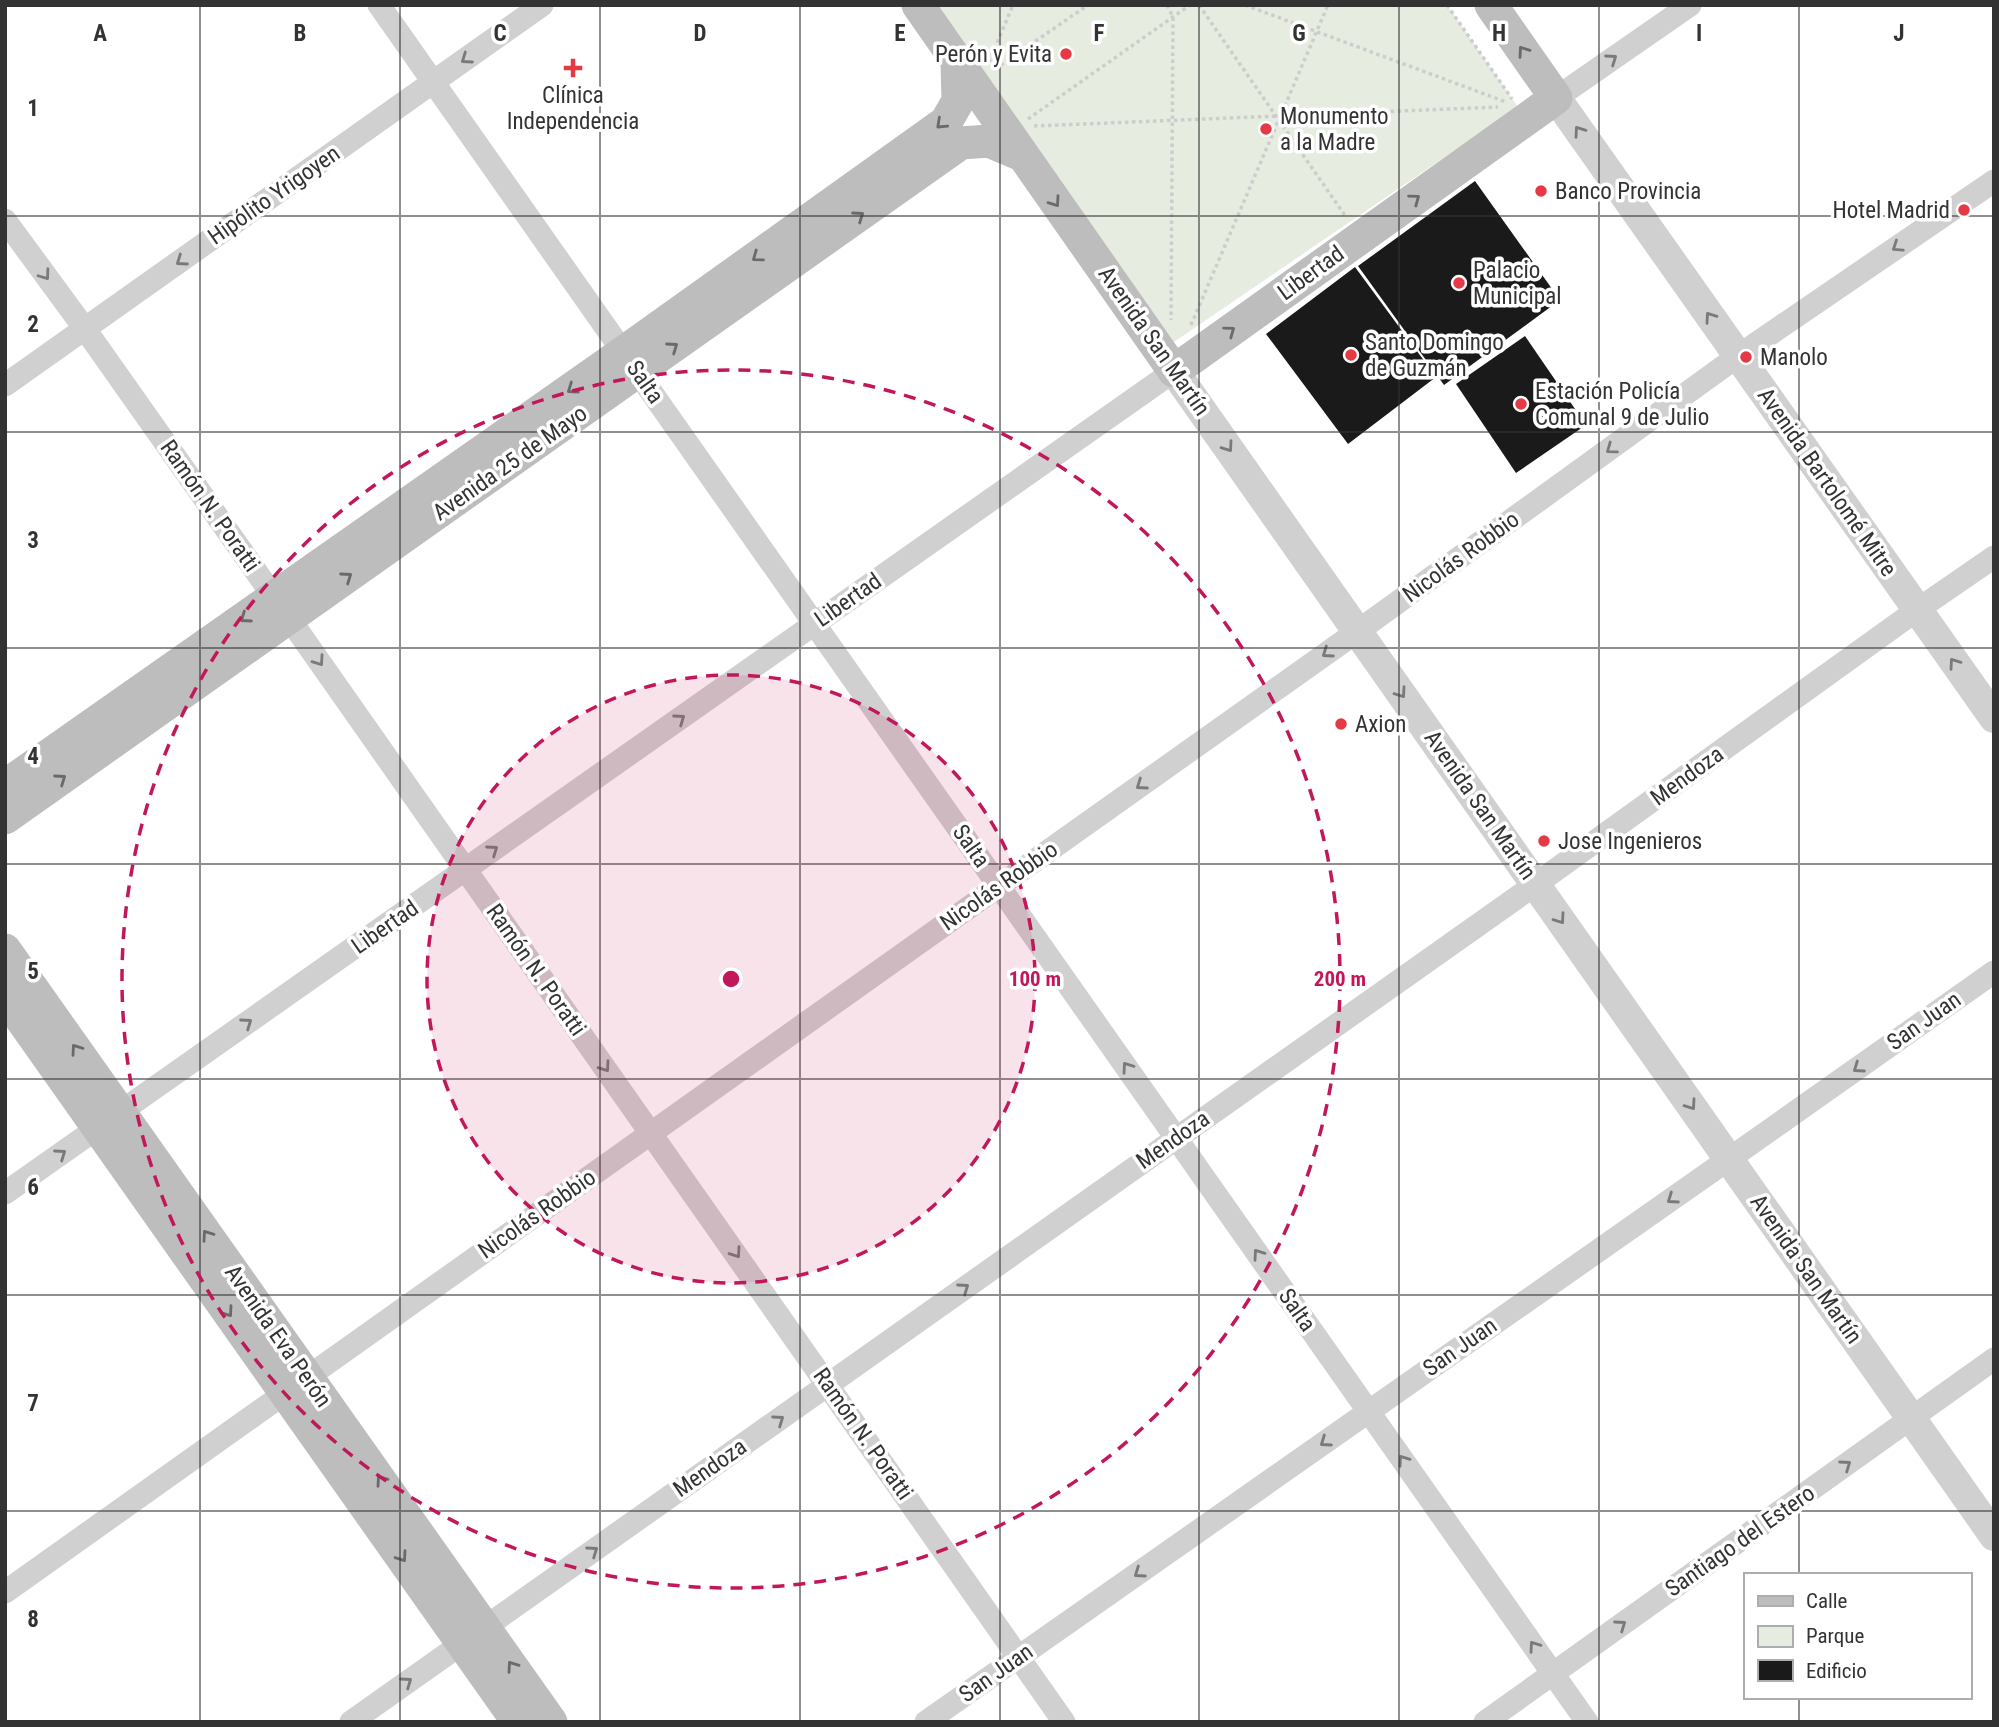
<svg xmlns="http://www.w3.org/2000/svg" width="1999" height="1727" font-family="'Roboto Condensed',sans-serif">
	<rect width="100%" height="100%" fill="#fff"/>
	<path fill="#e6ecdf" d="M932,5H1447L1518,107L1171,344Z"/>
	<path fill="#1a1a1a" d="M1475,181L1560,300L1444,385L1358,266Z
		M1355,267L1436,377L1348,444L1266,334Z
		M1525,336L1586,425L1516,473L1456,384Z"/>
	<g fill="none" stroke-linecap="round" stroke-linejoin="round">
		<path stroke="#cdcdcd" stroke-width="3.5" stroke-dasharray="3.5 3.5" stroke-linecap="butt" d="M1167,5L1173,17L1171,320
			M1199,5L1346,217
			M1245,5L1506,102
			M1447,5L1512,99
			M989,62L1013,5
			M995,69L1088,5
			M1028,119L1190,5
			M1034,126L1498,107
			M1191,325L1328,5"/>
		<path stroke="#d0d0d0" stroke-width="23" d="M379,5L1587,1722
			M1556,98L1690,5
			M5,220L85,329L274,597L1064,1722
			M5,385L542,5
			M5,1193L1174,371
			M5,1592L1358,631L1738,356L1994,181
			M351,1722L1536,884L1917,610L1994,557
			M926,1722L1729,1159L1994,972
			M1485,1722L1994,1359"/>
		<path stroke="#d0d0d0" stroke-width="30" d="M1556,98L1994,718
			M1174,371L1994,1536"/>
		<path stroke="#bdbdbd" stroke-width="33" d="M918,5L1174,371L1556,98L1491,5
			M5,786L624,352L946,122L958,101L957,61
			M5,818L961,143L989,141L1022,155
			M5,950L551,1722
			M5,996L518,1722"/>
	</g>
	<defs><path id="oneway-chevron" d="M-2-3.5L2.5 0L-2 3.5" fill="none" stroke-width="1.6" stroke-linecap="round" stroke-linejoin="round" transform="scale(1.75)"/></defs>
	<g stroke="#6a6a6a">
		<use href="#oneway-chevron" transform="translate(1523 51) rotate(-125)"/>
		<use href="#oneway-chevron" transform="translate(941 124) rotate(137)"/>
		<use href="#oneway-chevron" transform="translate(1415 199) rotate(-36)"/>
		<use href="#oneway-chevron" transform="translate(1055 202) rotate(55)"/>
		<use href="#oneway-chevron" transform="translate(859 216) rotate(-35)"/>
		<use href="#oneway-chevron" transform="translate(757 257) rotate(144)"/>
		<use href="#oneway-chevron" transform="translate(1230 331) rotate(-36)"/>
		<use href="#oneway-chevron" transform="translate(673 347) rotate(-35)"/>
		<use href="#oneway-chevron" transform="translate(572 389) rotate(145)"/>
		<use href="#oneway-chevron" transform="translate(347 577) rotate(-35)"/>
		<use href="#oneway-chevron" transform="translate(245 618) rotate(145)"/>
		<use href="#oneway-chevron" transform="translate(61 779) rotate(-35)"/>
		<use href="#oneway-chevron" transform="translate(76 1049) rotate(-125)"/>
		<use href="#oneway-chevron" transform="translate(207 1235) rotate(-125)"/>
		<use href="#oneway-chevron" transform="translate(228 1312) rotate(55)"/>
		<use href="#oneway-chevron" transform="translate(381 1480) rotate(-125)"/>
		<use href="#oneway-chevron" transform="translate(402 1557) rotate(55)"/>
		<use href="#oneway-chevron" transform="translate(512 1666) rotate(-125)"/>
	</g>
	<g stroke="#7a7a7a">
		<use href="#oneway-chevron" transform="translate(466 59) rotate(145)"/>
		<use href="#oneway-chevron" transform="translate(1612 59) rotate(-35)"/>
		<use href="#oneway-chevron" transform="translate(1579 131) rotate(-125)"/>
		<use href="#oneway-chevron" transform="translate(1897 247) rotate(146)"/>
		<use href="#oneway-chevron" transform="translate(181 261) rotate(145)"/>
		<use href="#oneway-chevron" transform="translate(45 275) rotate(54)"/>
		<use href="#oneway-chevron" transform="translate(1710 317) rotate(-125)"/>
		<use href="#oneway-chevron" transform="translate(1228 447) rotate(55)"/>
		<use href="#oneway-chevron" transform="translate(1611 449) rotate(144)"/>
		<use href="#oneway-chevron" transform="translate(1327 653) rotate(145)"/>
		<use href="#oneway-chevron" transform="translate(319 661) rotate(55)"/>
		<use href="#oneway-chevron" transform="translate(1954 663) rotate(-125)"/>
		<use href="#oneway-chevron" transform="translate(1401 693) rotate(55)"/>
		<use href="#oneway-chevron" transform="translate(680 719) rotate(-35)"/>
		<use href="#oneway-chevron" transform="translate(1141 785) rotate(145)"/>
		<use href="#oneway-chevron" transform="translate(493 850) rotate(-35)"/>
		<use href="#oneway-chevron" transform="translate(1560 919) rotate(55)"/>
		<use href="#oneway-chevron" transform="translate(247 1023) rotate(-35)"/>
		<use href="#oneway-chevron" transform="translate(605 1067) rotate(55)"/>
		<use href="#oneway-chevron" transform="translate(1127 1067) rotate(-125)"/>
		<use href="#oneway-chevron" transform="translate(1858 1068) rotate(145)"/>
		<use href="#oneway-chevron" transform="translate(1691 1105) rotate(55)"/>
		<use href="#oneway-chevron" transform="translate(61 1154) rotate(-35)"/>
		<use href="#oneway-chevron" transform="translate(1672 1199) rotate(145)"/>
		<use href="#oneway-chevron" transform="translate(736 1253) rotate(55)"/>
		<use href="#oneway-chevron" transform="translate(1258 1254) rotate(-125)"/>
		<use href="#oneway-chevron" transform="translate(964 1288) rotate(-35)"/>
		<use href="#oneway-chevron" transform="translate(779 1420) rotate(-35)"/>
		<use href="#oneway-chevron" transform="translate(1325 1442) rotate(145)"/>
		<use href="#oneway-chevron" transform="translate(1403 1460) rotate(-125)"/>
		<use href="#oneway-chevron" transform="translate(1846 1465) rotate(-35)"/>
		<use href="#oneway-chevron" transform="translate(593 1551) rotate(-35)"/>
		<use href="#oneway-chevron" transform="translate(1139 1573) rotate(145)"/>
		<use href="#oneway-chevron" transform="translate(1621 1625) rotate(-35)"/>
		<use href="#oneway-chevron" transform="translate(1534 1646) rotate(-125)"/>
		<use href="#oneway-chevron" transform="translate(407 1682) rotate(-35)"/>
	</g>
	<path fill="none" stroke="#333" stroke-width="2" stroke-opacity="0.55" d="M200,5V1722M400,5V1722M600,5V1722M800,5V1722M1000,5V1722M1199,5V1722M1399,5V1722M1599,5V1722M1799,5V1575M5,216H1994M5,432H1994M5,648H1994M5,864H1994M5,1079H1994M5,1295H1994M5,1511H1994M1799,1697V1722"/>
	<circle cx="731" cy="979" r="304" fill="#c2185b" fill-opacity=".12"/>
	<g fill="none" stroke="#c2185b" stroke-width="3.5" stroke-dasharray="12 9">
		<circle cx="731" cy="979" r="304"/>
		<circle cx="731" cy="979" r="609"/>
	</g>
	<g fill="#e63946" stroke="#fff" stroke-width="2.5">
		<circle cx="1066" cy="54" r="7"/>
		<path d="M569.5 57.5h7v7h7v7h-7v7h-7v-7h-7v-7h7z"/>
		<circle cx="1266" cy="129" r="7"/>
		<circle cx="1541" cy="191" r="7"/>
		<circle cx="1964" cy="210" r="7"/>
		<circle cx="1459" cy="283" r="7"/>
		<circle cx="1351" cy="355" r="7"/>
		<circle cx="1746" cy="357" r="7"/>
		<circle cx="1521" cy="404" r="7"/>
		<circle cx="1341" cy="724" r="7"/>
		<circle cx="1544" cy="841" r="7"/>
	</g>
	<g text-anchor="middle" dominant-baseline="central" stroke-width="7" stroke-linejoin="round" paint-order="stroke">
		<g font-size="23" fill="#333" stroke="#fff" text-anchor="start">
			<text x="1052" y="54" text-anchor="end">Perón y Evita</text>
			<text x="573" y="95" text-anchor="middle">Clínica<tspan x="573" dy="26">Independencia</tspan></text>
			<text x="1280" y="116">Monumento<tspan x="1280" dy="26">a la Madre</tspan></text>
			<text x="1555" y="191">Banco Provincia</text>
			<text x="1950" y="210" text-anchor="end">Hotel Madrid</text>
			<text x="1473" y="270">Palacio<tspan x="1473" dy="26">Municipal</tspan></text>
			<text x="1365" y="342">Santo Domingo<tspan x="1365" dy="26">de Guzmán</tspan></text>
			<text x="1760" y="357">Manolo</text>
			<text x="1535" y="391">Estación Policía<tspan x="1535" dy="26">Comunal 9 de Julio</tspan></text>
			<text x="1355" y="724">Axion</text>
			<text x="1558" y="841">Jose Ingenieros</text>
		</g>
		<g font-size="23" fill="#333" stroke="#fff">
			<text transform="translate(274 195) rotate(-35)">Hipólito Yrigoyen</text>
			<text transform="translate(1311 273) rotate(-36)">Libertad</text>
			<text transform="translate(1154 341) rotate(55)">Avenida San Martín</text>
			<text transform="translate(645 382) rotate(55)">Salta</text>
			<text transform="translate(510 463) rotate(-35)">Avenida 25 de Mayo</text>
			<text transform="translate(1827 482) rotate(55)">Avenida Bartolomé Mitre</text>
			<text transform="translate(210 506) rotate(55)">Ramón N. Poratti</text>
			<text transform="translate(1461 557) rotate(-36)">Nicolás Robbio</text>
			<text transform="translate(848 600) rotate(-35)">Libertad</text>
			<text transform="translate(1687 776) rotate(-36)">Mendoza</text>
			<text transform="translate(1480 805) rotate(55)">Avenida San Martín</text>
			<text transform="translate(971 846) rotate(55)">Salta</text>
			<text transform="translate(999 886) rotate(-35)">Nicolás Robbio</text>
			<text transform="translate(385 927) rotate(-35)">Libertad</text>
			<text transform="translate(536 970) rotate(55)">Ramón N. Poratti</text>
			<text transform="translate(1924 1021) rotate(-35)">San Juan</text>
			<text transform="translate(1173 1140) rotate(-35)">Mendoza</text>
			<text transform="translate(537 1214) rotate(-35)">Nicolás Robbio</text>
			<text transform="translate(1806 1269) rotate(55)">Avenida San Martín</text>
			<text transform="translate(1297 1310) rotate(55)">Salta</text>
			<text transform="translate(278 1336) rotate(55)">Avenida Eva Perón</text>
			<text transform="translate(1460 1347) rotate(-35)">San Juan</text>
			<text transform="translate(863 1434) rotate(55)">Ramón N. Poratti</text>
			<text transform="translate(710 1468) rotate(-35)">Mendoza</text>
			<text transform="translate(1740 1541) rotate(-35)">Santiago del Estero</text>
			<text transform="translate(996 1673) rotate(-35)">San Juan</text>
		</g>
	</g>
	<g font-size="23" text-anchor="middle" font-weight="bold" fill="#333" stroke="#fff" stroke-width="7" stroke-linejoin="round" paint-order="stroke">
		<text x="100" y="41">A</text>
		<text x="300" y="41">B</text>
		<text x="500" y="41">C</text>
		<text x="700" y="41">D</text>
		<text x="900" y="41">E</text>
		<text x="1099" y="41">F</text>
		<text x="1299" y="41">G</text>
		<text x="1499" y="41">H</text>
		<text x="1699" y="41">I</text>
		<text x="1899" y="41">J</text>
		<text x="33" y="116">1</text>
		<text x="33" y="332">2</text>
		<text x="33" y="548">3</text>
		<text x="33" y="764">4</text>
		<text x="33" y="979">5</text>
		<text x="33" y="1195">6</text>
		<text x="33" y="1411">7</text>
		<text x="33" y="1627">8</text>
	</g>
	<circle cx="731" cy="979" r="10" fill="#c2185b" stroke="#fff" stroke-width="3.5"/>
	<g font-size="21" text-anchor="middle" font-weight="bold" fill="#c2185b" stroke="#fff" stroke-width="7" stroke-linejoin="round" paint-order="stroke">
		<text x="1035" y="986">100 m</text>
		<text x="1340" y="986">200 m</text>
	</g>
	<rect width="1999" height="1727" fill="none" stroke="#333333" stroke-width="14"/>
	<rect x="1744" y="1573" width="228" height="126" fill="#ffffff" stroke="#adadad" stroke-width="2"/>
	<rect x="1758" y="1596" width="35" height="10" fill="#bdbdbd" stroke="#adadad" stroke-width="2"/>
	<text x="1806" y="1608" font-size="21" fill="#333333">Calle</text>
	<rect x="1758" y="1626" width="35" height="21" fill="#e6ecdf" stroke="#adadad" stroke-width="2"/>
	<text x="1806" y="1643" font-size="21" fill="#333333">Parque</text>
	<rect x="1758" y="1660" width="35" height="21" fill="#1a1a1a" stroke="#adadad" stroke-width="2"/>
	<text x="1806" y="1678" font-size="21" fill="#333333">Edificio</text>
</svg>
